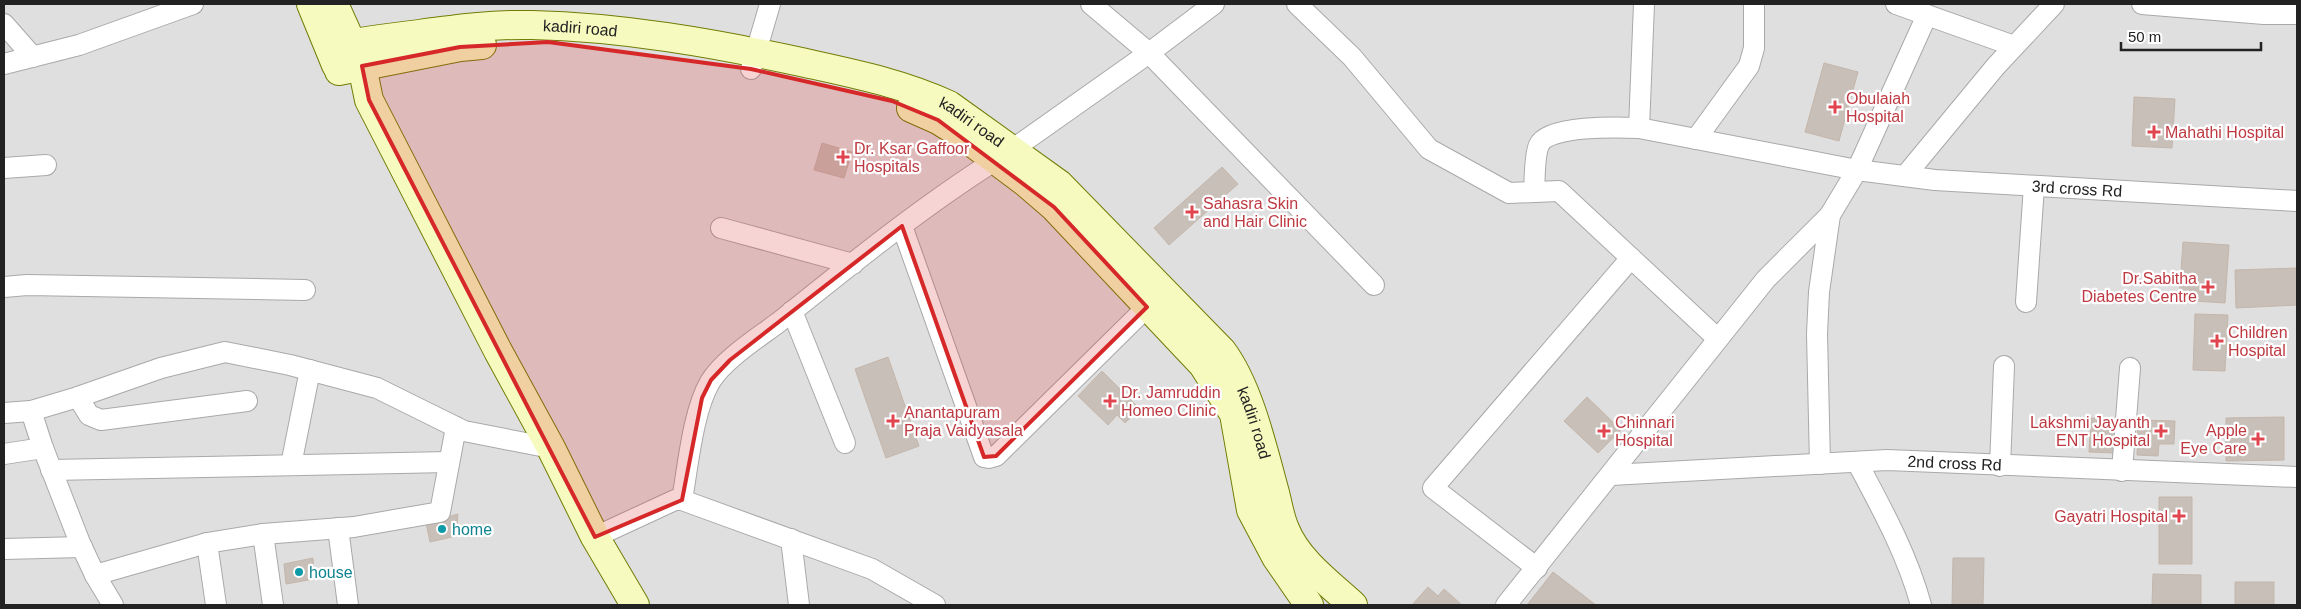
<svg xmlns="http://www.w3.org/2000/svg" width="2301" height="609" font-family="Arial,sans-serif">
	<rect width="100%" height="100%" fill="#f2efe9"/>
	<path fill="#e0dfdf" d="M4,4H2297V605H4Z"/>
	<path fill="#c7bfb8" stroke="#c4b6ab" d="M1824,63L1858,72L1839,141L1805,132Z
		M2134,97L2175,99L2172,148L2132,146Z
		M822,143L852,152L844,178L814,170Z
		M1222,167L1238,184L1169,245L1154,228Z
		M2183,242L2229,245L2225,303L2179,300Z
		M2297,268V305L2236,308L2235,270Z
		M2195,314L2228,315L2225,371L2193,370Z
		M888,357L919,446L886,458L855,369Z
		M1102,371L1140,409L1125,423L1117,415L1108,425L1078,396Z
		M1587,397L1621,430L1598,453L1564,421Z
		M2284,417V460L2226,461V418Z
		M2091,418L2117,419L2115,453L2089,452Z
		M2138,420L2175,421L2174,444H2159L2158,456L2137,455Z
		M2159,497H2192V564H2159Z
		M458,514L456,536L430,542L426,523Z
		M313,558L314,579L286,584L284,564Z
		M1953,558H1984L1983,605H1952Z
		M1553,572L1596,605H1527Z
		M2153,574L2201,575V605H2152Z
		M2235,582H2274V605H2235Z
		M1428,587L1438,596L1444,589L1462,605H1412Z"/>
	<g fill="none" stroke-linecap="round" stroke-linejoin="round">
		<defs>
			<g id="street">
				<path d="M1214,4L1149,53L1374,285"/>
				<path d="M1297,4L1352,57L1429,149L1509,193L1559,191L1718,339"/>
				<path d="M1896,4L2014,46"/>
				<path d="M2142,4L2264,14H2297"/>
				<path d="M4,24L33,57"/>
				<path d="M4,64L79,45L193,4"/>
				<path d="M751,69L770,4"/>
				<path d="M1639,128L1644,4"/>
				<path d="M1696,139L1749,66L1754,48V4"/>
				<path d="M1013,149L1149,53L1091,4"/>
				<path d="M4,168L46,165"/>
				<path d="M1905,176L1996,66L2054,4"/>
				<path id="s1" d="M1534,192C1535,180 1534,156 1539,145C1547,125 1619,127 1639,128L1857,170L1935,180L2297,201"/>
				<path d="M902,226L984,457L989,458L996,456L1147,307"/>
				<path d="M721,228L853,264"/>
				<path d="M4,287L27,285L305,290"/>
				<path d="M2026,302L2034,186"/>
				<path d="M792,311L845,443"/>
				<path d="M78,397L89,415L101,420L247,401"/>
				<path d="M4,413L31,411"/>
				<path d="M43,448L80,543L95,575L207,543L263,534L354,527L440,512L456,427"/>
				<path d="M4,454L43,448L31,411L78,397L161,368L225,352L290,365L377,388L464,431L551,448"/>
				<path d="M1857,462C1882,509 1907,554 1921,605"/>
				<path d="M1820,464L1817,334L1819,292L1830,215"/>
				<path d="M291,465L310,370"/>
				<path d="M2000,466L2004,366"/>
				<path d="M51,470L449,462"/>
				<path d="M2122,471L2130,368"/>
				<path id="s2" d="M1611,475L1887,460L2297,477"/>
				<path d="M682,500C688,466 693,411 710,382C724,359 758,338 779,322C849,266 920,208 996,160"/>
				<path d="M338,528L348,605"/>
				<path d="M263,534L273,605"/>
				<path d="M595,537L675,500H682L872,569L935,605"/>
				<path d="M791,539L799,605"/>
				<path d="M207,543L216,605"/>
				<path d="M4,549L82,547"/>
				<path d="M1537,568L1433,488L1631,258"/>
				<path d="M95,575L113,605"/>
				<path d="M1506,605L1766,279L1830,215L1857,170L1927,15"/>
			</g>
			<g id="secondary">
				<path d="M311,4L336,65"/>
				<path d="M334,4L362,66L369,100L498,351L551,448L595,537L635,605"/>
				<path id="s3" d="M330,48C359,41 389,38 419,34C456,29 494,24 532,25C622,27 713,43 801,62C851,73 902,83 949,105L1059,184L1222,351C1249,387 1263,449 1275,493C1278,504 1280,518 1285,529C1297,560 1330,584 1353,605"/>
				<path d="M339,71L460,47L482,45"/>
				<path d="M911,108L938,120L962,135L1025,182L1054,207L1203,365L1234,414L1251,510L1276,557L1309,605"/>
			</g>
		</defs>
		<use href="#street" stroke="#a9a9a9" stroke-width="22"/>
		<use href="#secondary" stroke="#707d05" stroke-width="30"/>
		<use href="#street" stroke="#fff" stroke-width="20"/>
		<use href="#secondary" stroke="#f7fabf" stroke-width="28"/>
	</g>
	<path fill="#d62828" fill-opacity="0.2" stroke="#d62828" stroke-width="4" stroke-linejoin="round" d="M548,42L751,69L892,101L938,120L1054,207L1147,307L996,456L984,457L902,226L730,360L711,380L702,398L682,500L595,537L369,100L362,66L460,47Z"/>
	<g fill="#e0444e" stroke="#fff" stroke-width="2">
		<path d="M1832.5 99.5h5v5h5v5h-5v5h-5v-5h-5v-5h5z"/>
		<path d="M2151.5 124.5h5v5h5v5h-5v5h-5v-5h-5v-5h5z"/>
		<path d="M840.5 149.5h5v5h5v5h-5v5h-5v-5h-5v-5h5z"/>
		<path d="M1189.5 204.5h5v5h5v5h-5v5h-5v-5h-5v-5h5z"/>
		<path d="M2205.5 279.5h5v5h5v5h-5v5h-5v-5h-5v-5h5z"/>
		<path d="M2214.5 333.5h5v5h5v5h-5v5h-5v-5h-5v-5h5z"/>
		<path d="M1107.5 393.5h5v5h5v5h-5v5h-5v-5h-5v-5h5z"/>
		<path d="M890.5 413.5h5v5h5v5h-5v5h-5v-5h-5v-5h5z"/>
		<path d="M1601.5 423.5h5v5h5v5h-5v5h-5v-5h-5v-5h5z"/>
		<path d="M2158.5 423.5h5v5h5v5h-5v5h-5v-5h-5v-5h5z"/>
		<path d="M2255.5 431.5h5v5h5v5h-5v5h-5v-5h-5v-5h5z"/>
		<path d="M2176.5 508.5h5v5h5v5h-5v5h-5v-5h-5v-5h5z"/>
	</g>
	<g fill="#0f9aa8" stroke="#fff" stroke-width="2">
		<circle cx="442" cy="529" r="5"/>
		<circle cx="299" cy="572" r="5"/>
	</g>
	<g text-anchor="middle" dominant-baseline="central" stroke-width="4.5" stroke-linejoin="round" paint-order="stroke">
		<g font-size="16" fill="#222" stroke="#fff">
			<text stroke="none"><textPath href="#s3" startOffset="252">kadiri road</textPath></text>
			<text stroke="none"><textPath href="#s3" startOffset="658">kadiri road</textPath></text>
			<text stroke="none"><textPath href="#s1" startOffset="595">3rd cross Rd</textPath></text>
			<text stroke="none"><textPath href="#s3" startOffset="1078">kadiri road</textPath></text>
			<text stroke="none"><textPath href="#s2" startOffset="344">2nd cross Rd</textPath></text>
		</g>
		<g font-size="16" fill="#be3a42" stroke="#fff" text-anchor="start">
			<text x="1846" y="98">Obulaiah<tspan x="1846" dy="18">Hospital</tspan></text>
			<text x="2165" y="132">Mahathi Hospital</text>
			<text x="854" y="148">Dr. Ksar Gaffoor<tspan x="854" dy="18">Hospitals</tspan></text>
			<text x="1203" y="203">Sahasra Skin<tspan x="1203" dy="18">and Hair Clinic</tspan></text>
			<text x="2197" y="278" text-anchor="end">Dr.Sabitha<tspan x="2197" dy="18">Diabetes Centre</tspan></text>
			<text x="2228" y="332">Children<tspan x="2228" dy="18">Hospital</tspan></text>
			<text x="1121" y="392">Dr. Jamruddin<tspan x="1121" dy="18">Homeo Clinic</tspan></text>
			<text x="904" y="412">Anantapuram<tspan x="904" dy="18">Praja Vaidyasala</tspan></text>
			<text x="1615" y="422">Chinnari<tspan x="1615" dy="18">Hospital</tspan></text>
			<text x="2150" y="422" text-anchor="end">Lakshmi Jayanth<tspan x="2150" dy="18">ENT Hospital</tspan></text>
			<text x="2247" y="430" text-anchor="end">Apple<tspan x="2247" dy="18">Eye Care</tspan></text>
			<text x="2168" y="516" text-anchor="end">Gayatri Hospital</text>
		</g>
		<g font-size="16" fill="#0d838f" stroke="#fff" text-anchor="start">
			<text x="452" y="529">home</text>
			<text x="309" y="572">house</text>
		</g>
	</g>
	<rect width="2301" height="609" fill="none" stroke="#222222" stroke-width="10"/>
	<path d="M2121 42v8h140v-8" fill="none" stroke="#222222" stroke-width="2.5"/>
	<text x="2128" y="42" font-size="15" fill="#222222" stroke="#ffffff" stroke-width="4" paint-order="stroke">50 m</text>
</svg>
